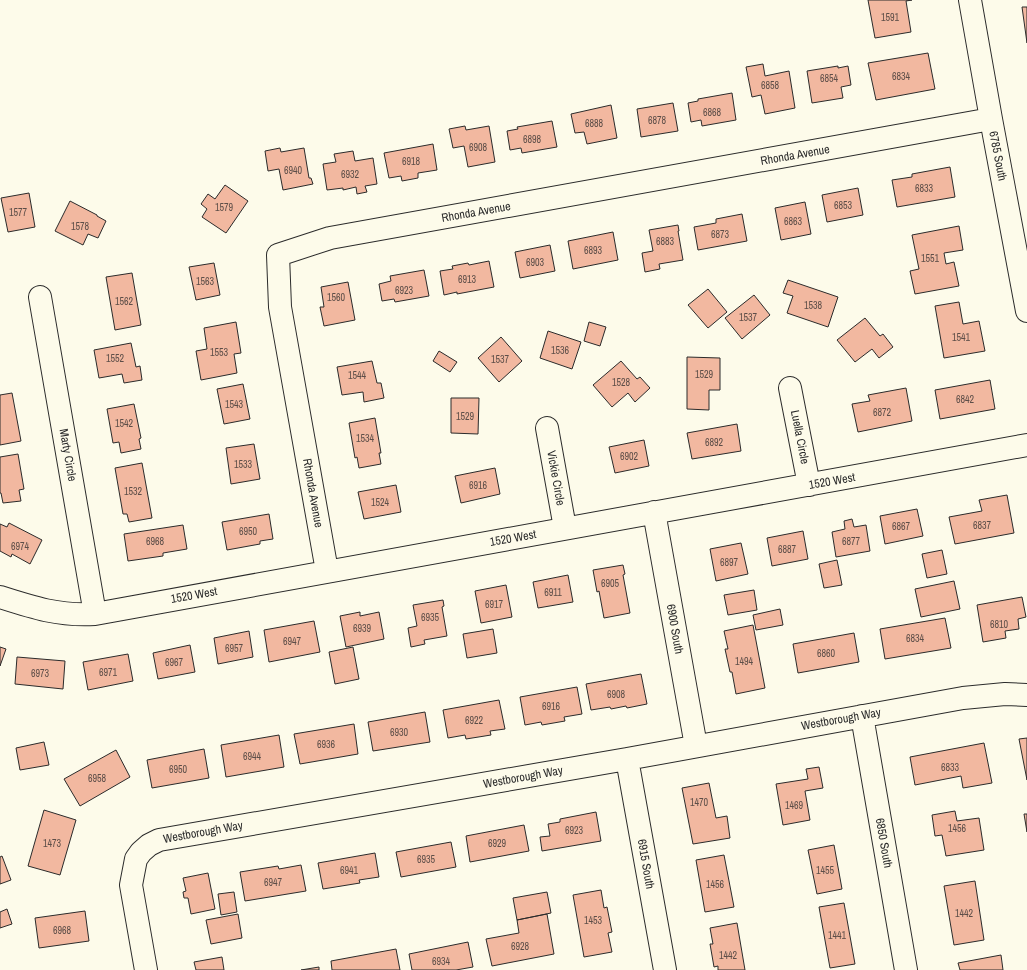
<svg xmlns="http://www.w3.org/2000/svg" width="1027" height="970" font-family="'Archivo Narrow',sans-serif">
	<rect width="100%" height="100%" fill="#fdfbea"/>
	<path fill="#f2b8a0" stroke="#2b2b2b" d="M868,0H912L906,1L911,32L875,38Z
		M1022,7H1027V43Z
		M928,53L935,89L876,100L868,63Z
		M763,64L765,76L789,71L795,108L765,114L761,95L752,97L746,67Z
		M838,66V68L848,66L851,85L841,87L843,98L812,103L807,71Z
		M732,93L736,120L702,126L701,120L691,122L688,103L698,101V99Z
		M673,103L678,131L641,137L637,109Z
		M611,105L617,138L587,144L584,132L575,133L571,114Z
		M552,121L557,147L522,153L521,148L510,150L507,131L518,129L517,127Z
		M465,126L466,130L489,126L495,162L468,167L464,146L453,148L449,129Z
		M433,144L437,170L418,173V178L402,181L401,176L389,178L384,153Z
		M280,148L281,152L304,148L309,178H311L313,184L283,190L279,169L268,171L265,151Z
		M353,151L355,161L373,158L377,184L365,186L367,192L357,194L356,187L343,190V188L327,190L323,164L336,162L334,154Z
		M950,167L955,197L897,207L892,180L912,177V174Z
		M225,185L248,201L226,233L202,217L207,209L201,204L208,194L215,199Z
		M858,188L863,215L827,222L822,195Z
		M29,193L35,227L8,232L1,198Z
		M70,201L97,215V216L106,221L98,238L88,234L83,245L55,231Z
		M805,202L811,234L781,240L775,208Z
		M742,214L747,241L698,250L694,227L716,223V219Z
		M678,225L679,231H678L683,260L659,264L660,269L645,272L642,253L653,251L649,230Z
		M959,226L963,250L944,253L946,264L954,262L959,286L915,294L910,271L919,269L912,235Z
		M613,232L618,260L573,269L568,241Z
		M550,245L555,271L520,278L515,252Z
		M489,261L494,287L457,294V292L444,295L440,271L453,269L452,266L468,263L469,265Z
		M214,263L220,295L196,300L189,267Z
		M424,270L429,296L395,302L394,299L382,301L379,284L391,281L390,276Z
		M132,273L141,325L115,330L106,277Z
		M788,280L838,297L828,327L787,313L793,296L783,293Z
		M348,282L355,320L324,326L320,307H324L321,287Z
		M708,289L727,312L708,328L688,305Z
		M754,295L770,315L742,339L725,318Z
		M959,302L963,324L979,321L985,351L944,358L935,306Z
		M865,318L880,336L883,334L893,347L879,358L872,349L855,362L837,340Z
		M236,322L241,353L234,354L237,373L201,380L196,351L207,349L204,328Z
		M589,322L606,327L600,346L584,341Z
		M548,331L581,342L572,369L540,358Z
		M501,337L522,361L499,382L478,358Z
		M131,343L136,367L140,366L142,380L124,383L122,374L99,378L94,350Z
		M439,351L457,362L450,372L433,361Z
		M687,357L720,358V390H709V410L687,409Z
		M372,361L377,383H381L384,398L364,402L363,392L342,395L337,367Z
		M621,361L637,379L640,377L650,388L635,402L628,393L612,407L593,385Z
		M990,380L995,409L940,419L935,390Z
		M243,384L250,419L224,424L217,389Z
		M906,388L912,421L858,432L852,404L870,401L868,395Z
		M12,393L21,441L0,445V395Z
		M451,398H479L478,434L451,433Z
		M134,404L141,438L139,439L141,449L121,453L119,442L113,443L107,409Z
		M375,418L381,453H379L381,464L359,468L357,457L355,458L349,423Z
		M737,424L741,451L692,459L687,433Z
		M644,440L649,466L615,473L609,447Z
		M254,444L260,479L231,484L226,448Z
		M18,454L24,489L19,490L21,501L3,503L1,493H0V457Z
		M142,463L152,518L129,522L127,514H123L115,468Z
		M495,468L500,494L461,503L455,476Z
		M396,485L401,512L364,519L358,492Z
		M1007,495L1014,533L955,544L949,517L982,511L979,500Z
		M917,509L923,536L885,544L880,516Z
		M269,514L273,539L260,541V544L227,550L222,522Z
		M852,519L854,527L866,525L870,551L836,557L832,532L845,529L844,521Z
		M9,523L42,540L30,564L12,554L11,557L0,551V524L7,527Z
		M183,525L187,549L163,553V556L128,561L124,534Z
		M803,531L808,559L772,566L767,538Z
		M741,543L748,574L716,581L710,549Z
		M942,550L947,574L927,578L922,554Z
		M837,560L842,585L824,588L819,564Z
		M623,565L625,574L623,575L630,613L604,618L599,591L597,592L593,570Z
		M568,575L573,602L538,608L533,582Z
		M954,581L960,609L921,617L915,589Z
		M506,585L512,617L481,623L475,591Z
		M754,590L757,610L728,615L724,595Z
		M1022,597L1026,617L1018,619L1019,629L1005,631L1006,638L983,642L977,605Z
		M443,600L444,606L442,607L447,636L424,640L425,644L411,647L408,628L417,626L413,605Z
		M780,609L783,625L756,630L753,615Z
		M360,612V616L379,612L384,639L346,647L340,616Z
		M945,618L951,648L885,659L880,629Z
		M314,621L320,652L269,662L264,630Z
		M753,625L765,688L736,694L732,672H730L725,649H728L724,631Z
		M493,629L497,653L467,658L463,634Z
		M249,631L253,657L218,664L214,638Z
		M854,633L859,662L798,673L793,644Z
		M190,645L195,672L158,679L153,653Z
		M0,647L6,649L0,666Z
		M353,647L359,679L335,684L329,652Z
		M128,654L133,681L88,690L83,662Z
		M17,657L65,661L63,689L15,684Z
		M641,674L647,704L627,708L626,706L611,709L610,707L591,710L586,684Z
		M577,687L582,714L564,717L565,721L542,725L541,722L525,725L520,697Z
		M499,700L505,729L490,731L491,735L466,739L465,735L448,738L443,710Z
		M425,712L430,742L373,751L368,722Z
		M354,724L358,754L300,764L294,734Z
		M279,735L284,767L226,777L221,745Z
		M1027,738V780L1019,739Z
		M44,742L49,765L20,770L16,748Z
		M984,743L992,783L963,788L961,776L915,785L910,757Z
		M204,749L209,778L152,788L147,760Z
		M116,750L130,777L80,806L64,779Z
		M819,767L823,788L805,791L810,820L783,825L776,784L808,779L806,769Z
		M709,783L716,818L727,816L730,838L693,844L682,788Z
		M44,810L76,820L60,875L28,866Z
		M955,811L957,821L979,818L984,850L946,856L942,835L935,836L932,815Z
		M596,812L601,841L542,851L540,837L550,836L548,824L560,822V819Z
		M1024,814H1027V832Z
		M524,825L529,851L470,862L466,836Z
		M451,842L456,867L401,877L396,852Z
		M834,845L842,889L817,894L808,850Z
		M375,853L379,877L359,880L360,883L323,889L318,863Z
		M724,855L734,907L705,912L696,860Z
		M2,856L11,880L0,884V857Z
		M301,865L306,891L245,901L240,872L278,866L279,869Z
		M208,873L215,909L191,914L188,898H184L183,892L186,891L183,878Z
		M975,881L984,940L954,945L944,886Z
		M601,890L604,908L607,907L612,932L608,933L612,952L584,957L573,895Z
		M234,892L237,912L221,915L218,894Z
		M547,892L551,913L517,920L513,898Z
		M844,903L855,964L830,968L819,907Z
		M7,909L12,924L0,928V912Z
		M85,911L89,941L39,948L35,918Z
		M238,914L242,938L211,944L206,920Z
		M547,914L554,954L492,966L486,939L519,933L517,920Z
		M737,923L745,970H718V966L714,967L710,944H713L710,928Z
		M468,942L473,967L456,970H412L409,954Z
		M396,949L400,970H332L331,961Z
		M1001,955L1003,970H960L958,963Z
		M222,957L224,970H196L194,962Z
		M319,967V970H301Z"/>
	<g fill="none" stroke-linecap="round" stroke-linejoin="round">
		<defs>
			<path id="minor" d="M970,0L991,119L1027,311
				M40,297L95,614
				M790,388L809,485
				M547,428L565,528
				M654,512L696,746
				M327,571L280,307L278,255L330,238L991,119
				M0,597C34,608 59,616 95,614L1027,445
				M862,716L906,970
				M627,759L665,970
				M146,970L131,885L136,859L141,852L149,845L159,840L627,759L963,698L1005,694L1027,695"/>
		</defs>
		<use href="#minor" stroke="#2b2b2b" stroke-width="24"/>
		<use href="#minor" stroke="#fdfbea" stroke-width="22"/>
	</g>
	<g text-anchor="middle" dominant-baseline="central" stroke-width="3" stroke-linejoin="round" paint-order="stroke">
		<g font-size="10" fill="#5d4e48">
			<text x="890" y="17">1591</text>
			<text x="901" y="76">6834</text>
			<text x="829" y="78">6854</text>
			<text x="770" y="85">6858</text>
			<text x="712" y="112">6868</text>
			<text x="657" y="120">6878</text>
			<text x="594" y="123">6888</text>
			<text x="532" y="139">6898</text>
			<text x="478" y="147">6908</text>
			<text x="411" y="161">6918</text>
			<text x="293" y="170">6940</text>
			<text x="350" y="174">6932</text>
			<text x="924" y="188">6833</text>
			<text x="843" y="205">6853</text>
			<text x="224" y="207">1579</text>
			<text x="18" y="212">1577</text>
			<text x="793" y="221">6863</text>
			<text x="80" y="226">1578</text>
			<text x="720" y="234">6873</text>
			<text x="665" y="241">6883</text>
			<text x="593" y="250">6893</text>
			<text x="930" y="258">1551</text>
			<text x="535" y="262">6903</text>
			<text x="467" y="279">6913</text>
			<text x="205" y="281">1563</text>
			<text x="404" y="290">6923</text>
			<text x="336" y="297">1560</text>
			<text x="124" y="301">1562</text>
			<text x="813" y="305">1538</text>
			<text x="748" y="317">1537</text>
			<text x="961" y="337">1541</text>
			<text x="560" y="350">1536</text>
			<text x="219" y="352">1553</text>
			<text x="115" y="358">1552</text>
			<text x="500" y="359">1537</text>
			<text x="704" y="374">1529</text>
			<text x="357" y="375">1544</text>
			<text x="621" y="382">1528</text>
			<text x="965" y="399">6842</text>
			<text x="234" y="404">1543</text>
			<text x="882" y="412">6872</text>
			<text x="465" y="416">1529</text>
			<text x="124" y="423">1542</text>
			<text x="365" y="438">1534</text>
			<text x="714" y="442">6892</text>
			<text x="629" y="456">6902</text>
			<text x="243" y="464">1533</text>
			<text x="478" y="485">6916</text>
			<text x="133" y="491">1532</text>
			<text x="380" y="502">1524</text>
			<text x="982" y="525">6837</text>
			<text x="901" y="526">6867</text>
			<text x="248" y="531">6950</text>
			<text x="155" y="541">6968</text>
			<text x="851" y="541">6877</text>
			<text x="20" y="546">6974</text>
			<text x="787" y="549">6887</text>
			<text x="729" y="562">6897</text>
			<text x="610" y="583">6905</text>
			<text x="553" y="592">6911</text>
			<text x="494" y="604">6917</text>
			<text x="430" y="617">6935</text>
			<text x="999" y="624">6810</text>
			<text x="362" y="628">6939</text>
			<text x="915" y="638">6834</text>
			<text x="292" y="641">6947</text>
			<text x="234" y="648">6957</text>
			<text x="826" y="653">6860</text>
			<text x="744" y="661">1494</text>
			<text x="174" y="662">6967</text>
			<text x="108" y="672">6971</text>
			<text x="40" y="673">6973</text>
			<text x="616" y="694">6908</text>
			<text x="551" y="706">6916</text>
			<text x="474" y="720">6922</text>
			<text x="399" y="732">6930</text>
			<text x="326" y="744">6936</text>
			<text x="252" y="756">6944</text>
			<text x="950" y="767">6833</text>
			<text x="178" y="769">6950</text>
			<text x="97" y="778">6958</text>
			<text x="699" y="802">1470</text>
			<text x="794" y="805">1469</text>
			<text x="957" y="828">1456</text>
			<text x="574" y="830">6923</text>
			<text x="52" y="843">1473</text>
			<text x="497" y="843">6929</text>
			<text x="426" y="859">6935</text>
			<text x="349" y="870">6941</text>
			<text x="825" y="870">1455</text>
			<text x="273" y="882">6947</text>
			<text x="715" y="884">1456</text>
			<text x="964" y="913">1442</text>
			<text x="593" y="920">1453</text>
			<text x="62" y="930">6968</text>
			<text x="837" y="935">1441</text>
			<text x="520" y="946">6928</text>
			<text x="728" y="955">1442</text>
			<text x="441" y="961">6934</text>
		</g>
		<g font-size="12" fill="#2b2b2b" stroke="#fdfbea">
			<text transform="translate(795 155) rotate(-10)">Rhonda Avenue</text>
			<text transform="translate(998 156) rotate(79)">6785 South</text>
			<text transform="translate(476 212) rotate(-10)">Rhonda Avenue</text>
			<text transform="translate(800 437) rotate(79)">Luella Circle</text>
			<text transform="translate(68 455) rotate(80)">Marty Circle</text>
			<text transform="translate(556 478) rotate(80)">Vickie Circle</text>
			<text transform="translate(832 481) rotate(-10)">1520 West</text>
			<text transform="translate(313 493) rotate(80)">Rhonda Avenue</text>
			<text transform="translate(513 538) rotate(-10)">1520 West</text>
			<text transform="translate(194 595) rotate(-10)">1520 West</text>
			<text transform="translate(675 629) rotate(80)">6900 South</text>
			<text transform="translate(841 719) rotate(-10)">Westborough Way</text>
			<text transform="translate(523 777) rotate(-10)">Westborough Way</text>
			<text transform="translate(203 832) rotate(-10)">Westborough Way</text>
			<text transform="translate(884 843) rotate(80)">6850 South</text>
			<text transform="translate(646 864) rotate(80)">6915 South</text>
		</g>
	</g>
</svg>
